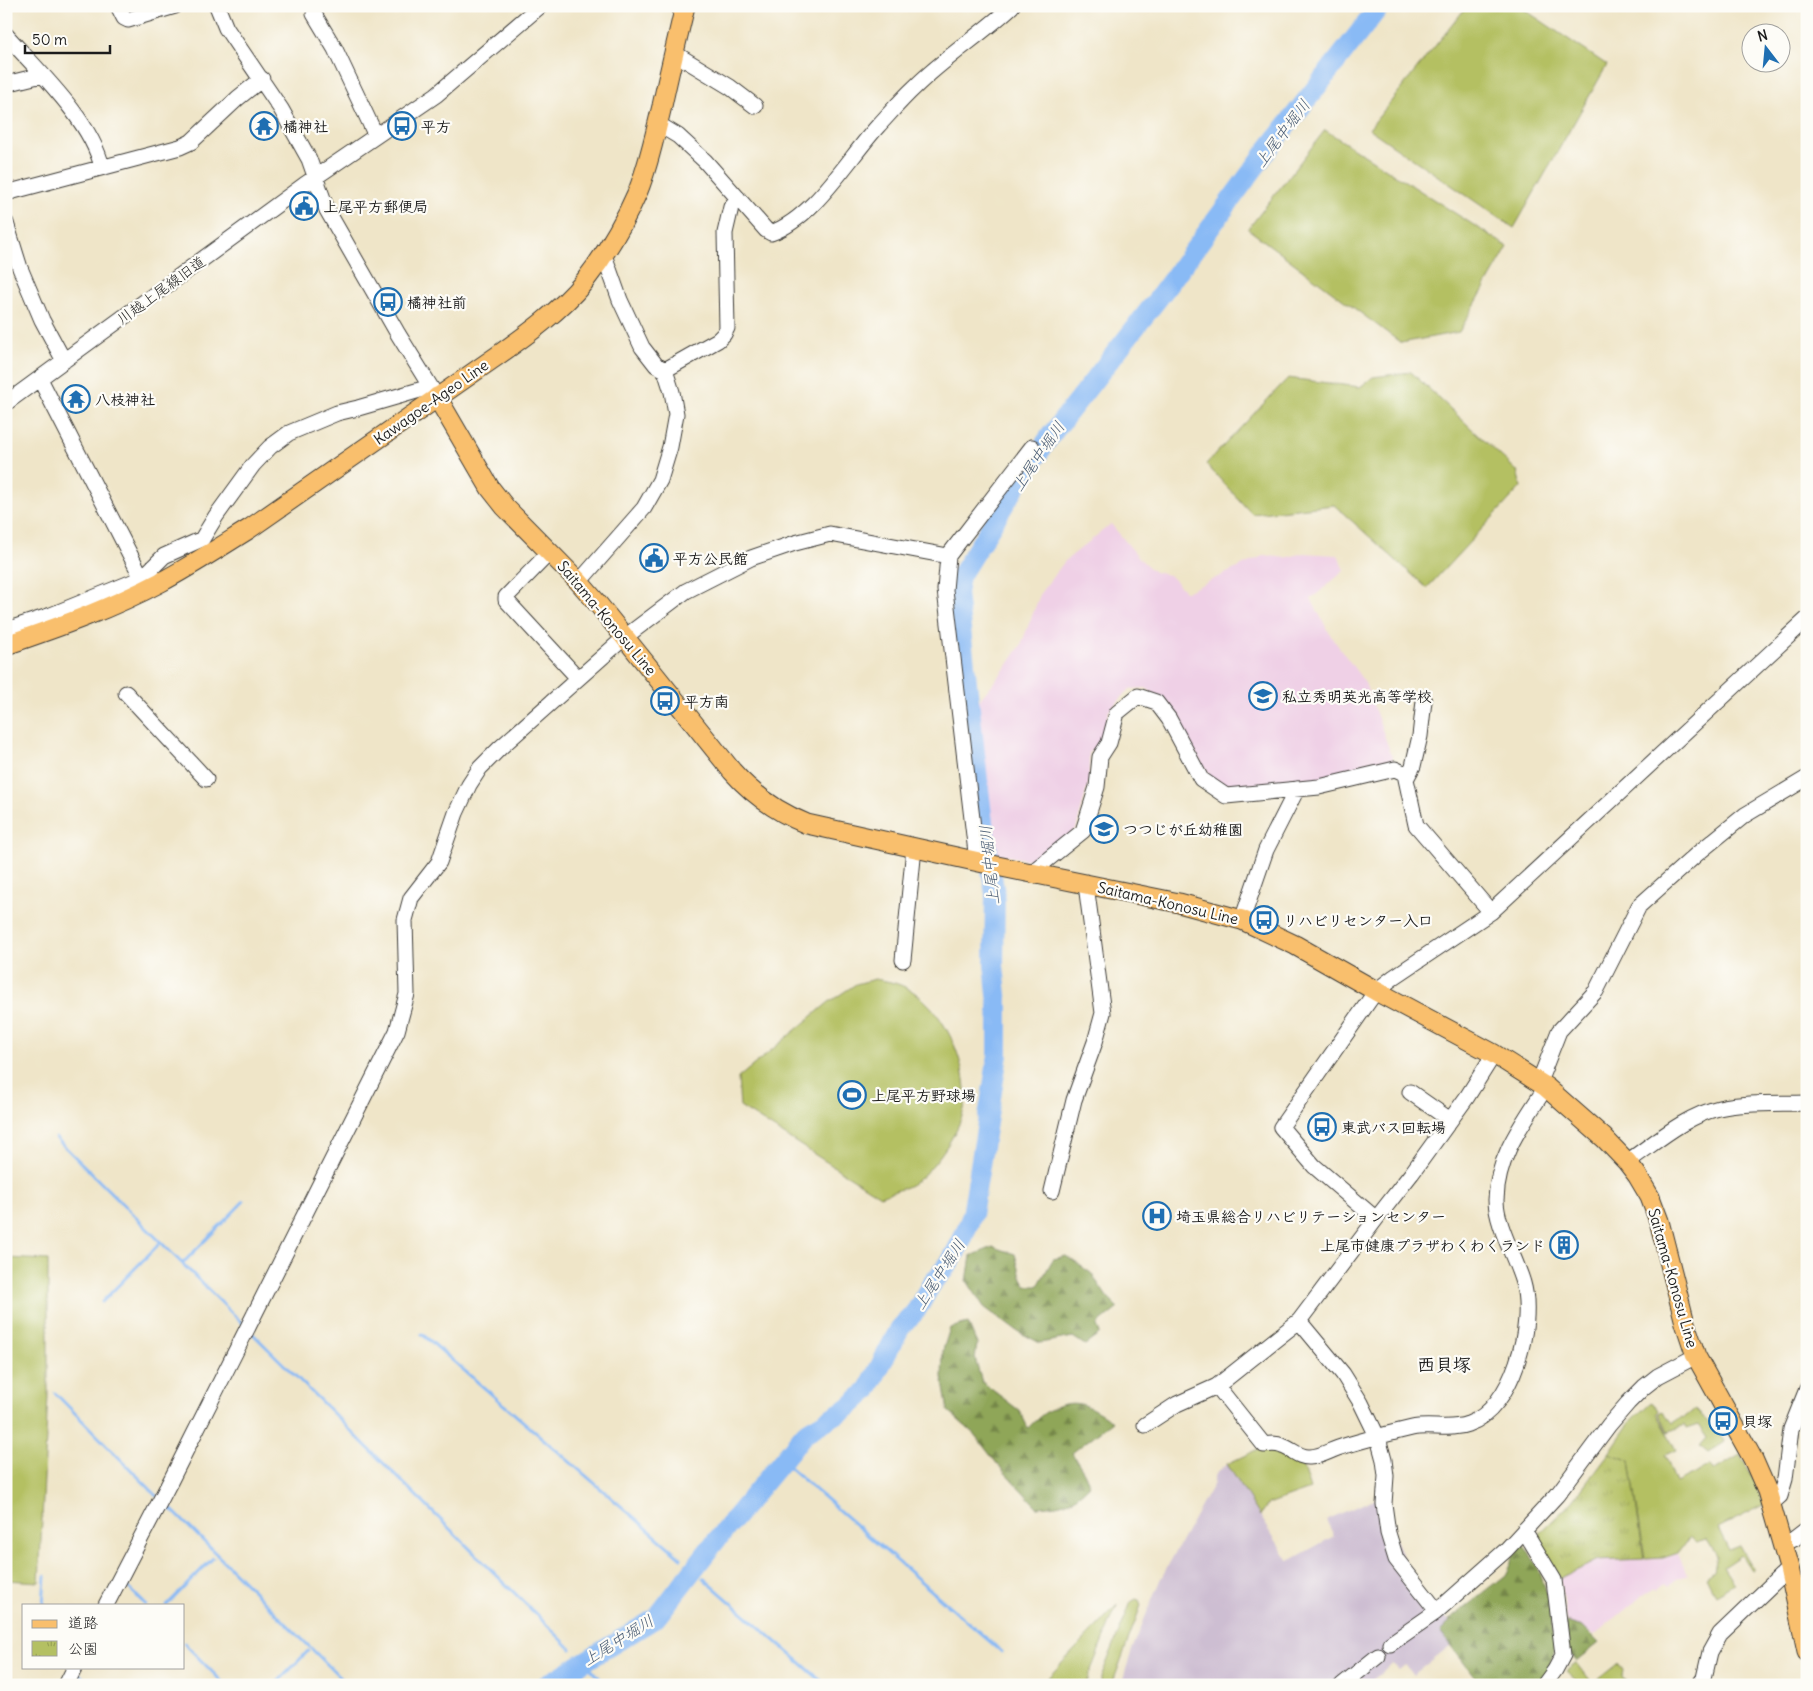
<svg xmlns="http://www.w3.org/2000/svg" width="1813" height="1691" font-family="Delius,'Klee One',sans-serif">
	<defs>
		<pattern id="forest-firs" width="22" height="20" patternUnits="userSpaceOnUse" patternTransform="scale(1.25)"><rect width="22" height="20" fill="#8fa658"/><path d="M5 1l3.5 6h-7zM16 11l3.5 6h-7z" fill="#748648"/></pattern>
		<pattern id="park-tufts" width="24" height="20" patternUnits="userSpaceOnUse" patternTransform="scale(1.25)"><rect width="24" height="20" fill="#b4c062"/><path d="M3 7l-1-3M5 7V3M7 7l1-3M15 17l-1-3M17 17v-4M19 17l1-3" fill="none" stroke="#9aa454"/></pattern>
	</defs>
	<rect width="100%" height="100%" fill="#fdfcf7"/>
	<filter id="ink" filterUnits="userSpaceOnUse"><feTurbulence type="fractalNoise" baseFrequency=".02" numOctaves="2"/><feDisplacementMap in="SourceGraphic" scale="10" xChannelSelector="R" yChannelSelector="G"/><feConvolveMatrix kernelMatrix="1 2 1 2 8 2 1 2 1" color-interpolation-filters="sRGB"/></filter>
	<filter id="wash" filterUnits="userSpaceOnUse"><feTurbulence type="fractalNoise" baseFrequency=".0096" numOctaves="4" result="noise"/><feDisplacementMap in="SourceGraphic" scale="20" xChannelSelector="R" yChannelSelector="G"/><feGaussianBlur stdDeviation="1.12" result="paint"/><feColorMatrix in="noise" values="0 0 0 0 0 0 0 0 0 0 0 0 0 0 0 0 0 1.4 0 .05"/><feComposite in="paint" operator="in"/></filter>
	<g filter="url(#wash)">
		<rect width="100%" height="100%" fill="#efe5c8"/>
		<path fill="#efd0e6" d="M1111,524L1141,560L1154,572L1169,575L1186,592L1265,555L1285,558L1303,553L1338,555L1345,570L1311,599L1331,636L1365,683L1394,762L1317,782L1229,787L1212,780L1165,703L1146,688L1130,689L1108,712L1103,738L1089,753V781L1076,829L1035,861L994,853L976,704L1007,666L1021,645L1041,592L1065,561Z
			M1678,1554L1687,1574L1675,1580L1669,1586L1666,1583L1659,1589L1656,1587L1639,1598L1594,1636L1583,1627L1566,1622L1560,1579L1596,1561L1663,1559Z"/>
		<path fill="#cdbed2" d="M1227,1464L1289,1561L1334,1536L1326,1520L1381,1496V1509L1422,1599L1450,1622L1451,1645L1413,1675L1405,1665L1399,1670L1393,1664L1366,1685L1361,1679L1354,1685H1121L1132,1650L1160,1580L1214,1483V1478L1216,1473Z"/>
		<path fill="#b4c062" stroke="#686e3f" d="M1467,6H1519L1607,65L1514,228L1369,129Z
			M1325,130L1508,247L1459,332L1401,343L1248,229Z
			M1411,372L1517,471L1521,487L1427,588L1334,505L1252,514L1206,464L1288,378L1360,387L1373,377Z
			M875,979C885,981 895,982 905,987C943,1005 968,1062 965,1103C963,1127 935,1168 915,1182C906,1189 891,1192 880,1196L740,1107L738,1078L829,1002L856,984Z
			M6,1258L48,1260V1394L39,1582L6,1580Z
			M1651,1402L1659,1411L1657,1413L1676,1450L1665,1455L1676,1483L1710,1466L1713,1471L1740,1455L1751,1474L1764,1505L1718,1528L1729,1550L1740,1546L1753,1569L1751,1570L1741,1555L1723,1567L1734,1584L1715,1595L1706,1577L1714,1571L1717,1555L1707,1539L1697,1542L1690,1536L1678,1553L1663,1558L1645,1559L1630,1461L1609,1453L1630,1422Z
			M1695,1409L1708,1422L1725,1442L1708,1453L1700,1446L1707,1438L1698,1425L1686,1429L1684,1425L1668,1432L1659,1413L1662,1411L1673,1424L1682,1417L1684,1418Z
			M1256,1450L1280,1452L1301,1461L1310,1489L1268,1504L1260,1516L1227,1464Z
			M1136,1599L1139,1600L1141,1605L1112,1685H1101V1677L1131,1602Z
			M1117,1605L1085,1685H1041Z
			M1577,1663L1593,1684L1618,1664L1623,1670L1622,1676L1629,1685H1581L1566,1671Z"/>
		<path fill="url(#forest-firs)" stroke="#56613a" d="M993,1247L1015,1254L1021,1276L1026,1286H1038L1053,1259L1066,1256L1091,1273L1107,1297L1118,1308L1097,1325L1100,1334L1085,1345L1073,1337L1040,1343L1015,1330L984,1307L967,1281L971,1256Z
			M968,1323L977,1344L975,1359L982,1382L1020,1411L1028,1428C1042,1413 1059,1400 1080,1404C1089,1405 1104,1416 1113,1421L1072,1453L1084,1472L1090,1485C1071,1504 1063,1505 1037,1507L998,1465L974,1434L948,1411L942,1377L943,1350L950,1328Z
			M1522,1544L1529,1552L1539,1570L1550,1602L1554,1653L1547,1670L1536,1685H1469L1468,1683L1475,1677L1440,1632L1450,1622L1449,1620L1506,1575L1512,1563L1513,1549Z
			M1566,1622L1583,1627L1599,1643L1577,1661L1573,1656L1569,1657Z"/>
		<path fill="url(#park-tufts)" stroke="#686e3f" d="M1609,1453L1630,1461L1644,1559L1596,1561L1560,1579L1538,1537L1542,1531L1573,1501Z"/>
		<g fill="none" stroke-linecap="round" stroke-linejoin="round">
			<path stroke="#89baf5" stroke-width="3" d="M56,1138L243,1324
				M183,1263L244,1201
				M102,1302L161,1242
				M251,1332L571,1649
				M422,1334L681,1558
				M55,1393L157,1496
				M789,1467L1002,1652
				M165,1503L348,1685
				M703,1578L826,1685
				M126,1585L146,1605
				M43,1605L45,1576
				M167,1605L213,1558
				M184,1643L225,1685
				M591,1669L606,1685
				M78,1673L90,1685
				M275,1685L308,1651"/>
			<path stroke="#89baf5" stroke-width="20" d="M546,1685L656,1618L710,1548L805,1433L849,1407L867,1391L900,1328L916,1311L931,1285L951,1261L962,1240L972,1215L998,1055V1004L994,965L995,894L982,815L957,593L960,576L1016,486L1051,435L1160,296L1269,148L1380,6"/>
		</g>
	</g>
	<g filter="url(#ink)">
		<g fill="none" stroke-linecap="round" stroke-linejoin="round">
			<defs>
				<path id="minor" d="M118,6L124,18L128,20L175,6
					M217,6L226,28L281,109L309,159L327,210L398,334L435,394
					M314,14L335,49L376,136
					M6,35C38,71 91,120 102,167
					M674,53L730,87L755,106
					M6,84L42,75
					M658,124L678,136L705,161L766,230L771,233C814,218 848,159 878,126C890,113 902,99 915,87C945,57 981,35 1012,6
					M6,193L180,147L191,142L238,98L262,79
					M6,223L20,268L42,320L64,361
					M665,370L718,340L724,334L727,328L725,233L731,207L738,198
					M40,379L142,578
					M6,403L304,185L436,95L540,6
					M550,552L506,597V600L578,678
					M579,582L644,508L660,480L670,447L676,414L672,392L665,370L656,365L642,347L620,300L604,255
					M6,630L51,615L142,578L164,556L202,539L216,516L253,465L270,447L289,433L337,413L358,408L430,387
					M126,693L206,779
					M1424,701L1420,736L1413,766L1406,779L1416,825L1491,912
					M977,861L945,590L948,556L1032,447
					M1031,873L1083,831L1097,787L1100,757L1109,743L1117,713L1138,696L1156,702L1169,719L1201,779L1226,796L1319,787L1395,769L1408,775
					M1242,920L1266,850L1297,789
					M903,960L914,848
					M1539,1082L1559,1031L1596,991L1639,906L1697,854L1745,815L1807,778
					M1410,1092L1450,1120
					M1627,1162C1655,1143 1685,1116 1719,1108C1747,1102 1778,1104 1807,1103
					M1052,1191L1074,1100L1095,1042L1103,1013L1086,885
					M1376,1219L1314,1166L1281,1127L1376,991L1394,977L1491,912L1807,619
					M1299,1321L1343,1374L1361,1403L1378,1438L1384,1460L1386,1476L1384,1504L1388,1533L1396,1559L1437,1611
					M1217,1386L1264,1445C1270,1444 1276,1443 1282,1446C1292,1449 1299,1458 1310,1457C1320,1457 1329,1451 1338,1448C1362,1440 1387,1434 1412,1428C1430,1424 1450,1431 1468,1424C1513,1409 1535,1324 1523,1283C1516,1258 1496,1225 1496,1200C1497,1156 1523,1123 1546,1087
					M1145,1425L1177,1404L1217,1386L1299,1321L1376,1219L1412,1173L1467,1097L1494,1054
					M1771,1504L1780,1496L1785,1479L1791,1429L1807,1389
					M1524,1530L1554,1580L1563,1655L1555,1670L1544,1685
					M1783,1544L1794,1539L1807,1529
					M106,1605L171,1480L397,1031L407,994L405,920L411,898L439,862L456,813L469,785L480,768L500,748L625,637L686,591L751,558L795,543L830,534L948,556
					M1390,1644L1436,1612L1506,1550L1557,1495L1609,1425L1628,1403L1644,1387L1658,1376L1696,1356
					M66,1685L75,1667
					M1342,1685L1378,1656
					M1699,1685L1704,1678L1710,1652L1720,1634L1789,1568"/>
				<path id="major" d="M437,397L490,488L505,507L579,582L598,604L732,771C754,796 777,812 807,824L997,866L1179,903L1242,920L1295,945L1376,991L1494,1054L1546,1087L1604,1138L1627,1162L1637,1175L1650,1197L1659,1221L1685,1323L1696,1356L1753,1459L1767,1491L1789,1568L1807,1652
					M6,645C59,627 112,608 161,582C191,566 220,547 249,529L497,356C528,334 560,311 584,282C606,254 624,223 638,191C649,164 655,134 662,106C669,73 677,40 685,6"/>
			</defs>
			<use href="#minor" stroke="#3c3a36" stroke-width="17"/>
			<use href="#major" stroke="#3c3a36" stroke-width="21"/>
			<use href="#minor" stroke="#fff" stroke-width="15"/>
			<use href="#major" stroke="#f9bf6d" stroke-width="19"/>
		</g>
	</g>
	<defs>
		<symbol id="temple-ring" viewBox="-11 -11 22 22"><circle r="9.5" fill="#fdfcf7" stroke="#1f6fb2" stroke-width="1.5"/><path d="M0-6L5-2H3V0L6.5 2.5H4V6H1.5V3h-3V6H-4V2.5H-6.5L-3 0V-2H-5Z" fill="#1f6fb2"/></symbol>
		<symbol id="bus-ring" viewBox="-11 -11 22 22"><circle r="9.5" fill="#fdfcf7" stroke="#1f6fb2" stroke-width="1.5"/><path d="M-5-6H5V4H4V6H2V4H-2V6H-4V4H-5ZM-3.5-4V0h7V-4ZM-3.5 1.2v1.5H-2V1.2ZM2 1.2v1.5H3.5V1.2Z" fill="#1f6fb2"/></symbol>
		<symbol id="civic-ring" viewBox="-11 -11 22 22"><circle r="9.5" fill="#fdfcf7" stroke="#1f6fb2" stroke-width="1.5"/><path d="M-.6-6.5H3V-4.5H.6V-3L4-1V1h2V6H-6V1h2V-1L-.6-3ZM-1.2 2.5V6h2.4V2.5Z" fill="#1f6fb2"/></symbol>
		<symbol id="school-ring" viewBox="-11 -11 22 22"><circle r="9.5" fill="#fdfcf7" stroke="#1f6fb2" stroke-width="1.5"/><path d="M0-5L7-2L0 1L-7-2ZM-4 1L0 2.5L4 1V4Q0 6-4 4Z" fill="#1f6fb2"/></symbol>
		<symbol id="stadium-ring" viewBox="-11 -11 22 22"><circle r="9.5" fill="#fdfcf7" stroke="#1f6fb2" stroke-width="1.5"/><path d="M0-5a6.5 5 0 1 0 0 10a6.5 5 0 1 0 0-10ZM-3.5-1.8h7v3.6h-7Z" fill="#1f6fb2"/></symbol>
		<symbol id="hospital-ring" viewBox="-11 -11 22 22"><circle r="9.5" fill="#fdfcf7" stroke="#1f6fb2" stroke-width="1.5"/><path d="M-5-5h3v3.5h4V-5h3V5h-3V1.5h-4V5h-3Z" fill="#1f6fb2"/></symbol>
		<symbol id="building-ring" viewBox="-11 -11 22 22"><circle r="9.5" fill="#fdfcf7" stroke="#1f6fb2" stroke-width="1.5"/><path d="M-4-6H4V6H1V3H-1V6H-4ZM-2.5-4.3h1.7v1.8h-1.7ZM.8-4.3h1.7v1.8H.8ZM-2.5-1h1.7V.8h-1.7ZM.8-1h1.7V.8H.8Z" fill="#1f6fb2"/></symbol>
	</defs>
	<g fill-rule="evenodd">
		<use href="#temple-ring" x="248" y="110" width="32" height="32"/>
		<use href="#bus-ring" x="386" y="110" width="32" height="32"/>
		<use href="#civic-ring" x="288" y="190" width="32" height="32"/>
		<use href="#bus-ring" x="372" y="286" width="32" height="32"/>
		<use href="#temple-ring" x="60" y="383" width="32" height="32"/>
		<use href="#civic-ring" x="638" y="542" width="32" height="32"/>
		<use href="#school-ring" x="1247" y="680" width="32" height="32"/>
		<use href="#bus-ring" x="649" y="685" width="32" height="32"/>
		<use href="#school-ring" x="1088" y="813" width="32" height="32"/>
		<use href="#bus-ring" x="1248" y="904" width="32" height="32"/>
		<use href="#stadium-ring" x="836" y="1079" width="32" height="32"/>
		<use href="#bus-ring" x="1306" y="1111" width="32" height="32"/>
		<use href="#hospital-ring" x="1141" y="1200" width="32" height="32"/>
		<use href="#building-ring" x="1548" y="1229" width="32" height="32"/>
		<use href="#bus-ring" x="1707" y="1405" width="32" height="32"/>
	</g>
	<g text-anchor="middle" dominant-baseline="central" stroke-width="4.5" stroke-linejoin="round" paint-order="stroke">
		<g font-size="15" font-weight="bold" fill="#1c1c1c" stroke="#fdfcf7" text-anchor="start">
			<text x="283" y="126">橘神社</text>
			<text x="421" y="126">平方</text>
			<text x="323" y="206">上尾平方郵便局</text>
			<text x="407" y="302">橘神社前</text>
			<text x="95" y="399">八枝神社</text>
			<text x="673" y="558">平方公民館</text>
			<text x="1282" y="696">私立秀明英光高等学校</text>
			<text x="684" y="701">平方南</text>
			<text x="1123" y="829">つつじが丘幼稚園</text>
			<text x="1283" y="920">リハビリセンター入口</text>
			<text x="871" y="1095">上尾平方野球場</text>
			<text x="1341" y="1127">東武バス回転場</text>
			<text x="1176" y="1216">埼玉県総合リハビリテーションセンター</text>
			<text x="1545" y="1245" text-anchor="end">上尾市健康プラザわくわくランド</text>
			<text x="1742" y="1421">貝塚</text>
		</g>
		<g font-size="15" fill="#1c1c1c" stroke="#fdfcf7">
			<text transform="translate(161 290) rotate(-36)">川越上尾線旧道</text>
			<text transform="translate(431 402) rotate(-35)">Kawagoe-Ageo Line</text>
			<text transform="translate(607 618) rotate(50)">Saitama-Konosu Line</text>
			<text transform="translate(1168 903) rotate(13)">Saitama-Konosu Line</text>
			<text transform="translate(1673 1278) rotate(74)">Saitama-Konosu Line</text>
		</g>
		<g font-size="16" font-style="italic" fill="#485b73" stroke="#fdfcf7">
			<text transform="translate(1282 133) rotate(-53)">上尾中堀川</text>
			<text transform="translate(1038 456) rotate(-56)">上尾中堀川</text>
			<text transform="translate(989 865) rotate(-96)">上尾中堀川</text>
			<text transform="translate(939 1274) rotate(-57)">上尾中堀川</text>
			<text transform="translate(618 1640) rotate(-32)">上尾中堀川</text>
		</g>
		<g font-size="18" font-weight="bold" fill="#1c1c1c" stroke="#fdfcf7">
			<text x="1444" y="1364">西貝塚</text>
		</g>
	</g>
	<rect width="1813" height="1691" fill="none" stroke="#fdfcf7" stroke-width="25"/>
	<rect x="22" y="1604" width="162" height="65" fill="#fdfcf7" stroke="#a3a29f"/>
	<rect x="32" y="1620" width="25" height="8" fill="#f9bf6d" stroke="#a3a29f"/>
	<text x="68" y="1628" font-size="15" fill="#1c1c1c">道路</text>
	<rect x="32" y="1641" width="25" height="15" fill="url(#park-tufts)" stroke="#a3a29f"/>
	<text x="68" y="1654" font-size="15" fill="#1c1c1c">公園</text>
	<g transform="translate(1766 48) rotate(344)"><circle r="24" fill="#fdfcf7" stroke="#a3a29f"/>
	<path d="M0-4L9 19L0 12L-9 19Z" fill="#1f6fb2"/>
	<text y="-8" font-size="14" font-weight="bold" text-anchor="middle" fill="#1c1c1c">N</text>
	</g>
	<path d="M25 45v8h85v-8" fill="none" stroke="#1c1c1c" stroke-width="2.5"/>
	<text x="32" y="45" font-size="15" fill="#1c1c1c" stroke="#fdfcf7" stroke-width="4" paint-order="stroke">50 m</text>
</svg>
